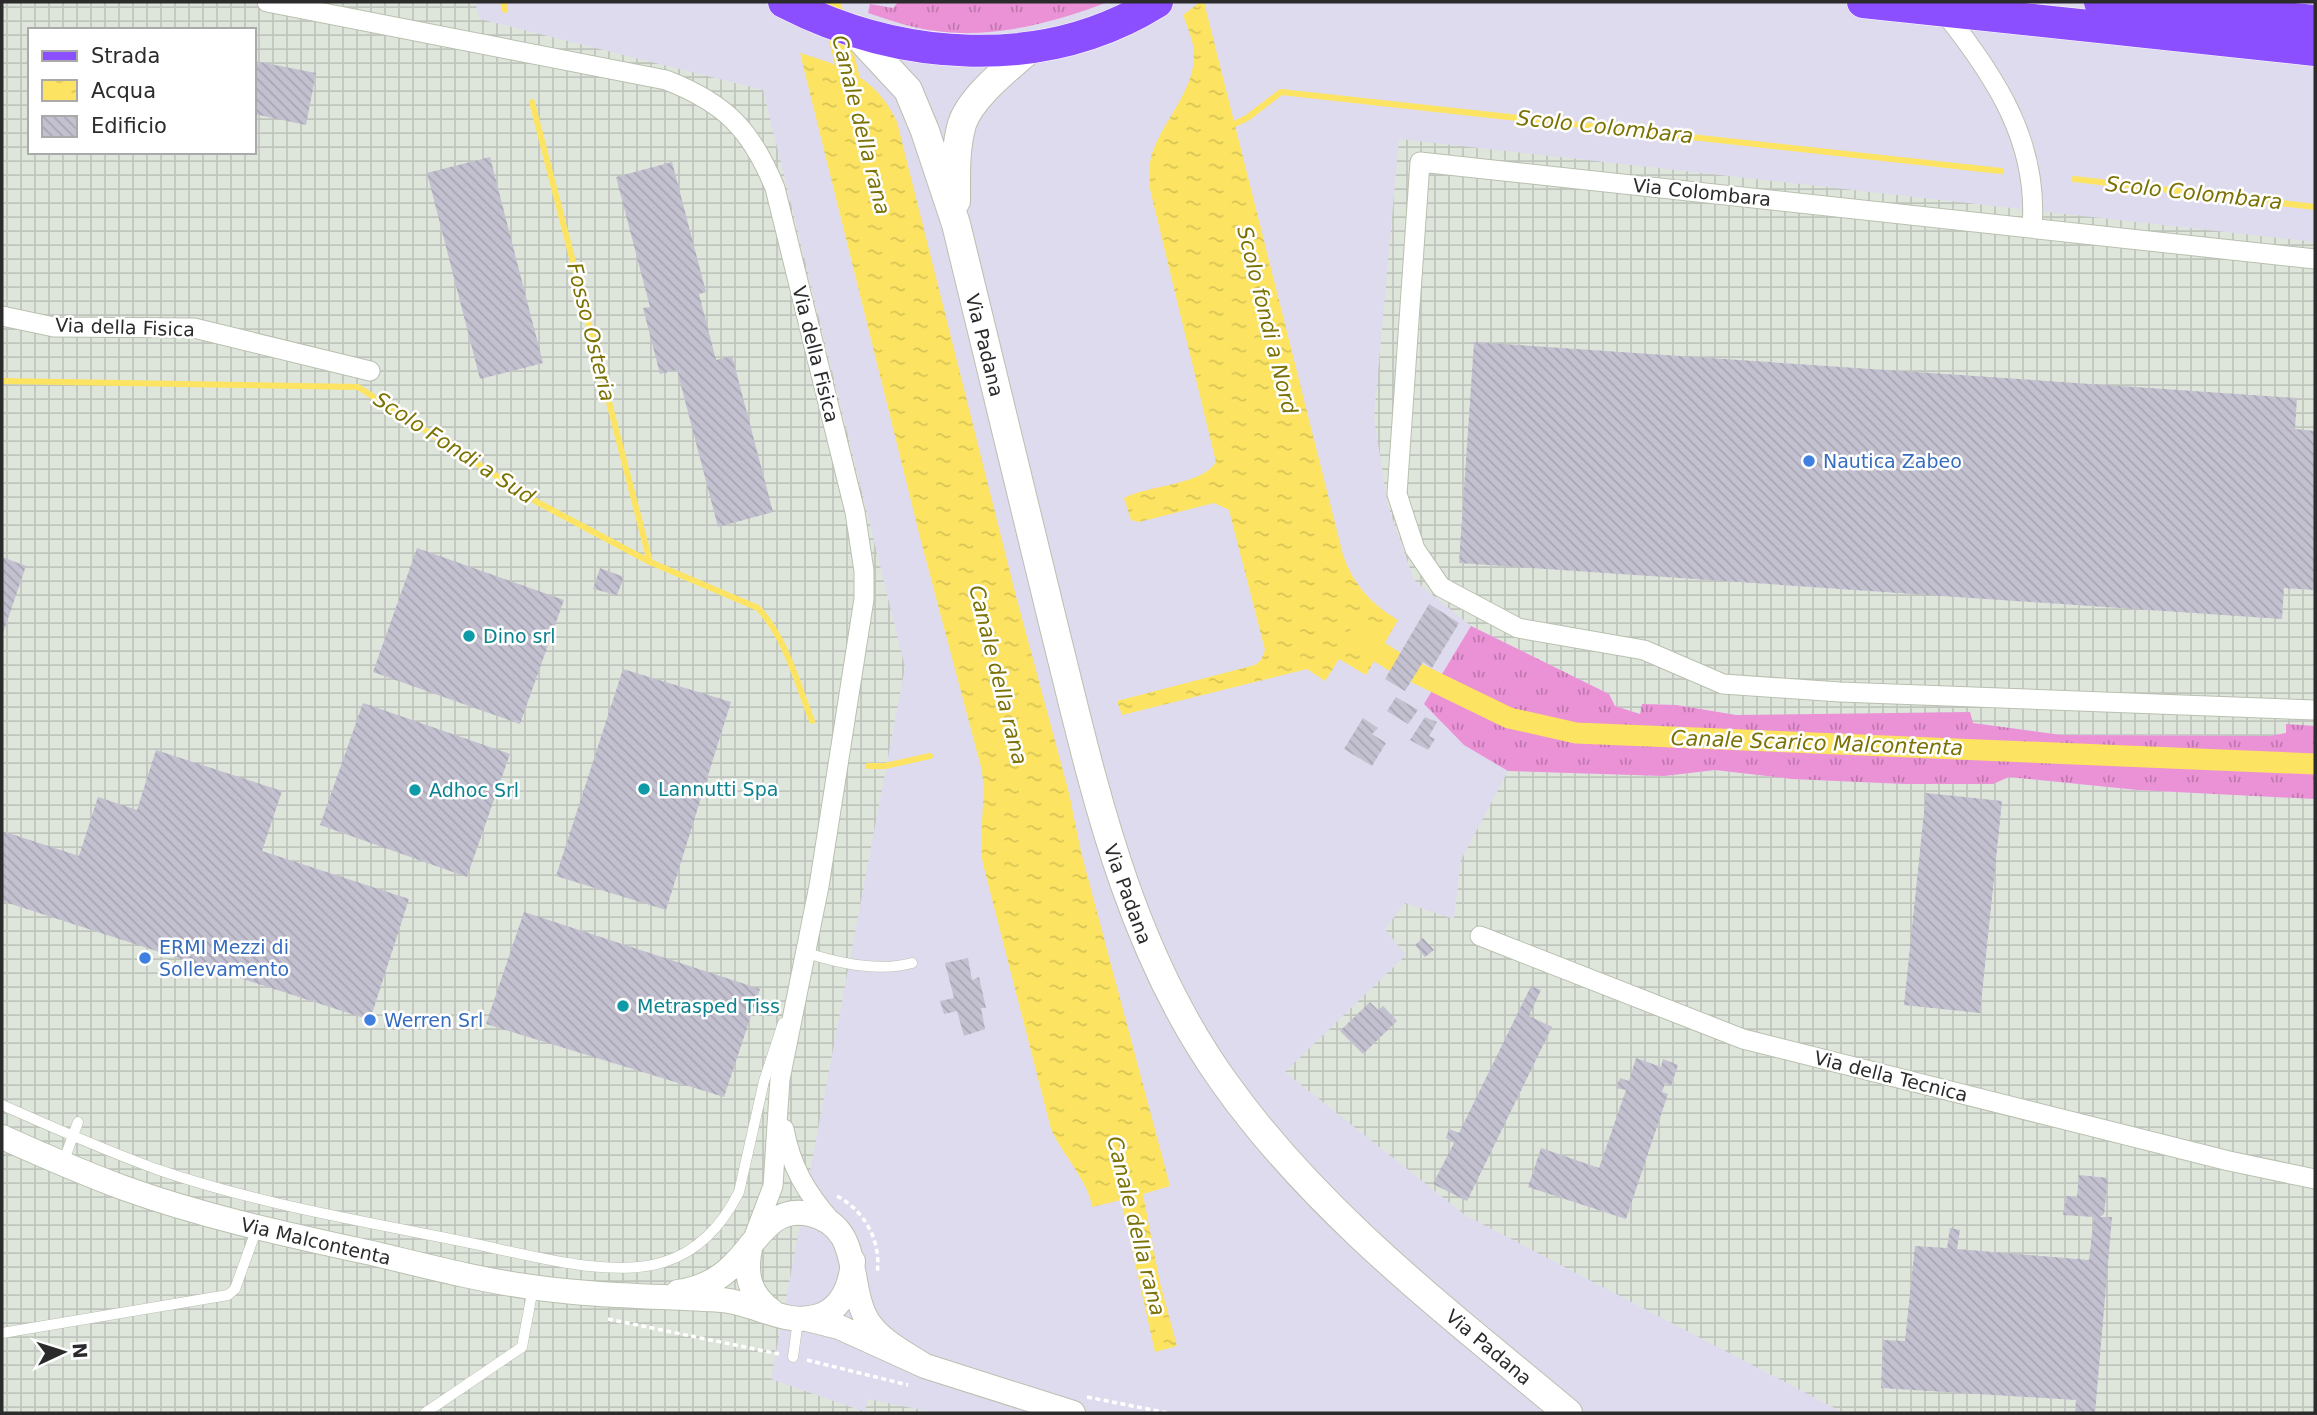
<svg xmlns="http://www.w3.org/2000/svg" width="2317" height="1415" font-family="'DejaVu Sans',sans-serif">
	<defs>
		<pattern id="industrial-grid" width="8" height="8" patternUnits="userSpaceOnUse" patternTransform="scale(1.75)"><rect width="8" height="8" fill="#dee6dc"/><path d="M0 4h8M4 0v8" fill="none" stroke="#bfc5bd"/></pattern>
		<pattern id="grass-tufts" width="24" height="20" patternUnits="userSpaceOnUse" patternTransform="scale(1.75)"><rect width="24" height="20" fill="#eb91d6"/><path d="M3 7l-1-3M5 7V3M7 7l1-3M15 17l-1-3M17 17v-4M19 17l1-3" fill="none" stroke="#bf77ae"/></pattern>
		<pattern id="water-ripples" width="26" height="14" patternUnits="userSpaceOnUse" patternTransform="scale(1.75)"><rect width="26" height="14" fill="#fce462"/><path d="M2 4q2-2 4 0t4 0M15 11q2-2 4 0t4 0" fill="none" stroke="#d8c455"/></pattern>
		<pattern id="building-back-hatch" width="6" height="6" patternUnits="userSpaceOnUse" patternTransform="scale(1.75)"><rect width="6" height="6" fill="#c3c0d0"/><path d="M-1 5l2 2M0 0l6 6M5-1l2 2" fill="none" stroke="#a8a5b3"/></pattern>
	</defs>
	<rect width="100%" height="100%" fill="#dedbee"/>
	<path fill="url(#industrial-grid)" fill-rule="evenodd" d="M2,2H475L480,19L763,90L905,667L771,1379L865,1412L868,1399L936,1413H2ZM30,30H254V152H30Z
		M1399,139L2315,242V726L2286,724V733L2269,736L2062,735L1973,723L1841,715H1736L1676,705L1642,704L1640,714L1615,706L1609,694L1471,626L1414,580L1388,506L1374,418Z
		M1715,770L1792,779L1905,784H1993L2008,777L2138,790L2315,799V1413H1844L1465,1215L1285,1072L1406,955L1385,929L1405,903L1454,919L1461,860L1508,771L1664,776Z"/>
	<path fill="url(#grass-tufts)" d="M898,2H1108C1056,22 993,39 937,31C914,29 890,20 868,13L870,4L893,8Z
		M1471,626L1609,694L1615,706L1640,714L1642,704L1676,705L1736,715L1970,712L1973,723L2062,735L2269,736L2286,733V724L2315,726V799L2138,790L2009,777L1993,784H1905L1792,779L1715,770L1664,776L1508,771L1464,745L1424,704Z"/>
	<path fill="url(#water-ripples)" d="M1200,2H1204L1343,555C1353,584 1372,605 1398,620L1366,675L1339,659L1325,681L1307,669L1122,715L1117,701L1255,665L1261,660L1265,650L1229,510L1214,503L1139,522L1131,520L1124,498C1148,485 1203,485 1216,462L1150,189C1150,176 1148,163 1153,151C1165,118 1196,89 1194,51C1193,40 1187,26 1183,15Z
		M800,53C844,66 877,78 897,122L1016,596L1069,793L1081,852L1170,1186L1143,1194L1160,1283L1177,1346L1155,1352L1121,1200L1092,1207C1089,1182 1062,1154 1051,1129L983,864C977,831 988,800 981,767L921,541Z"/>
	<g fill="none" stroke-linecap="round" stroke-linejoin="round">
		<path stroke="#fce462" stroke-width="6" d="M503,2L505,10
			M532,102L650,562
			M1230,126L1247,118L1281,92L2001,171
			M2074,179L2315,207
			M2,381L358,387L537,502L650,562L758,608C786,638 797,683 812,721
			M868,766H885L930,756"/>
		<path stroke="#fce462" stroke-width="21" d="M830,2L854,97
			M1357,638L1400,665L1509,718L1576,733L2315,764"/>
	</g>
	<path fill="url(#building-back-hatch)" d="M254,61L316,73L306,125L254,114Z
		M490,157L543,363L480,379L427,173Z
		M672,162L706,292L699,294L716,360L732,356L773,512L718,527L677,370L660,374L643,308L650,307L616,177Z
		M1474,342L2297,398L2295,429L2315,431V590L2284,588L2282,619L1459,563Z
		M417,548L564,600L520,724L373,672Z
		M2,557L26,566L2,636Z
		M600,568L624,577L617,595L593,589Z
		M1429,604L1459,623L1432,668L1423,662L1405,691L1385,679Z
		M623,669L731,702L666,910L556,876Z
		M1396,697L1418,710L1408,724L1387,711Z
		M363,703L510,754L467,877L320,825Z
		M1425,717L1437,722L1429,736L1435,739L1428,750L1410,740Z
		M1363,718L1378,728L1372,734L1386,743L1372,766L1344,749Z
		M156,750L282,791L262,851L409,899L370,1020L2,901V831L79,856L98,797L137,810Z
		M1926,793L2002,801L1980,1013L1904,1005Z
		M524,912L760,989L724,1097L486,1024Z
		M1423,938L1434,950L1425,957L1415,945Z
		M968,958L972,980L979,977L986,1008H981L985,1029L964,1036L957,1011L944,1014L940,1001L954,998L945,963Z
		M1531,986L1541,990L1529,1016L1552,1027L1467,1201L1433,1184L1454,1143L1446,1138L1449,1129L1459,1133Z
		M1370,1002L1378,1010L1383,1006L1397,1021L1363,1054L1340,1031Z
		M1636,1058L1661,1067L1663,1059L1678,1065L1671,1086L1665,1083L1662,1092L1668,1094L1626,1219L1528,1187L1541,1148L1599,1168L1626,1090L1616,1088L1620,1078L1629,1081Z
		M2079,1175L2108,1178L2104,1214L2100,1217H2112L2095,1413H2075L2076,1400L1881,1388L1883,1340L1905,1341L1915,1246L1947,1248L1950,1228L1960,1230L1957,1249L2089,1260L2094,1217L2063,1215L2066,1196L2077,1197Z"/>
	<g fill="none" stroke-linecap="round" stroke-linejoin="round">
		<defs>
			<path id="service" d="M804,952C837,963 879,972 912,963
				M2,1105C54,1128 106,1151 159,1170C261,1205 369,1222 475,1244C529,1255 610,1279 664,1262C699,1251 723,1224 739,1192L764,1081L783,1023
				M63,1163L78,1122
				M2,1333L228,1295L235,1289L257,1228
				M793,1357L798,1320
				M425,1413L522,1347L533,1288"/>
			<path id="minor" d="M267,2L666,80C725,103 751,129 775,188L855,512L864,571V599L819,886L780,1079L773,1186L754,1236
				M1944,12C1996,77 2039,143 2032,228
				M2315,259L1420,162L1397,494L1415,549L1441,587L1518,628L1644,650L1723,684L1840,692L2315,710
				M2,316L54,327L194,328L370,371
				M1480,936L1743,1039L2229,1161L2315,1179
				M784,1129C791,1167 806,1192 831,1221"/>
			<path id="tertiary" d="M2,1137C42,1155 83,1173 124,1188C207,1218 294,1236 380,1255C430,1267 480,1280 531,1287C594,1296 657,1296 721,1300C754,1302 786,1327 819,1316C843,1308 851,1284 853,1261
				M751,1244C744,1272 748,1294 772,1311
				M678,1292C699,1289 719,1280 734,1264C757,1242 771,1205 810,1214C863,1226 846,1283 867,1320C880,1341 905,1353 925,1366
				M807,1319L839,1327L925,1366L1073,1413"/>
			<path id="secondary" d="M856,34L908,90L925,131L956,224C988,357 1021,490 1053,623C1093,783 1126,945 1224,1082C1317,1213 1446,1311 1568,1413
				M956,201C956,175 955,148 962,124C971,96 1011,66 1032,47"/>
			<path id="primary" d="M784,2C899,61 1043,73 1157,2
				M1863,2L2315,50
				M2100,2L2315,21"/>
		</defs>
		<use href="#service" stroke="#b9c0af" stroke-width="11"/>
		<use href="#minor" stroke="#b9c0af" stroke-width="21"/>
		<use href="#tertiary" stroke="#b9c0af" stroke-width="26"/>
		<use href="#secondary" stroke="#b9c0af" stroke-width="30"/>
		<use href="#primary" stroke="#fff" stroke-width="33"/>
		<path stroke="#fff" stroke-width="3.5" stroke-dasharray="5 3.5" stroke-linecap="butt" d="M837,1196C865,1211 882,1242 877,1274
			M608,1319L779,1354
			M807,1360L908,1385
			M1087,1397L1168,1413"/>
		<use href="#service" stroke="#fff" stroke-width="10"/>
		<use href="#minor" stroke="#fff" stroke-width="19"/>
		<use href="#tertiary" stroke="#fff" stroke-width="24"/>
		<use href="#secondary" stroke="#fff" stroke-width="28"/>
		<use href="#primary" stroke="#8c4fff" stroke-width="32"/>
	</g>
	<g fill="#3f7fe0" stroke="#fff" stroke-width="2.5">
		<circle cx="1809" cy="461" r="7"/>
		<circle cx="145" cy="958" r="7"/>
		<circle cx="370" cy="1020" r="7"/>
	</g>
	<g fill="#0f9aa8" stroke="#fff" stroke-width="2.5">
		<circle cx="469" cy="636" r="7"/>
		<circle cx="644" cy="789" r="7"/>
		<circle cx="415" cy="790" r="7"/>
		<circle cx="623" cy="1006" r="7"/>
	</g>
	<g text-anchor="middle" dominant-baseline="central" stroke-width="5" stroke-linejoin="round" paint-order="stroke">
		<g font-size="19" fill="#2b2b2b" stroke="#fff">
			<text transform="translate(1702 192) rotate(6)">Via Colombara</text>
			<text transform="translate(125 327) rotate(2)">Via della Fisica</text>
			<text transform="translate(985 345) rotate(76)">Via Padana</text>
			<text transform="translate(816 354) rotate(76)">Via della Fisica</text>
			<text transform="translate(1128 894) rotate(70)">Via Padana</text>
			<text transform="translate(1891 1076) rotate(14)">Via della Tecnica</text>
			<text transform="translate(316 1241) rotate(13)">Via Malcontenta</text>
			<text transform="translate(1489 1347) rotate(40)">Via Padana</text>
		</g>
		<g font-size="19" fill="#366cbe" stroke="#fff" text-anchor="start">
			<text x="1823" y="461">Nautica Zabeo</text>
			<text x="159" y="947">ERMI Mezzi di<tspan x="159" dy="22">Sollevamento</tspan></text>
			<text x="384" y="1020">Werren Srl</text>
		</g>
		<g font-size="19" fill="#0d838f" stroke="#fff" text-anchor="start">
			<text x="483" y="636">Dino srl</text>
			<text x="658" y="789">Lannutti Spa</text>
			<text x="429" y="790">Adhoc Srl</text>
			<text x="637" y="1006">Metrasped Tiss</text>
		</g>
		<g font-size="21" font-style="italic" fill="#7b7205" stroke="#fff">
			<text transform="translate(861 125) rotate(76)">Canale della rana</text>
			<text transform="translate(1605 127) rotate(6)">Scolo Colombara</text>
			<text transform="translate(2194 193) rotate(6)">Scolo Colombara</text>
			<text transform="translate(1267 320) rotate(76)">Scolo fondi a Nord</text>
			<text transform="translate(591 332) rotate(76)">Fosso Osteria</text>
			<text transform="translate(454 448) rotate(33)">Scolo Fondi a Sud</text>
			<text transform="translate(998 675) rotate(76)">Canale della rana</text>
			<text transform="translate(1817 743) rotate(2)">Canale Scarico Malcontenta</text>
			<text transform="translate(1136 1226) rotate(76)">Canale della rana</text>
		</g>
	</g>
	<rect width="2317" height="1415" fill="none" stroke="#2b2b2b" stroke-width="7"/>
	<rect x="28" y="28" width="228" height="126" fill="#ffffff" stroke="#aaaaaa" stroke-width="2"/>
	<rect x="42" y="51" width="35" height="10" fill="#8c4fff" stroke="#aaaaaa" stroke-width="2"/>
	<text x="91" y="63" font-size="21" fill="#2b2b2b">Strada</text>
	<rect x="42" y="80" width="35" height="21" fill="url(#water-ripples)" stroke="#aaaaaa" stroke-width="2"/>
	<text x="91" y="98" font-size="21" fill="#2b2b2b">Acqua</text>
	<rect x="42" y="116" width="35" height="21" fill="url(#building-back-hatch)" stroke="#aaaaaa" stroke-width="2"/>
	<text x="91" y="133" font-size="21" fill="#2b2b2b">Edificio</text>
	<g transform="translate(63 1352) rotate(86)" stroke="#ffffff" stroke-width="5" paint-order="stroke">
	<path d="M0-5L12 26L0 18L-12 26Z" fill="#2b2b2b"/>
	<text y="-10" font-size="19" font-weight="bold" text-anchor="middle" fill="#2b2b2b">N</text>
	</g>
</svg>
